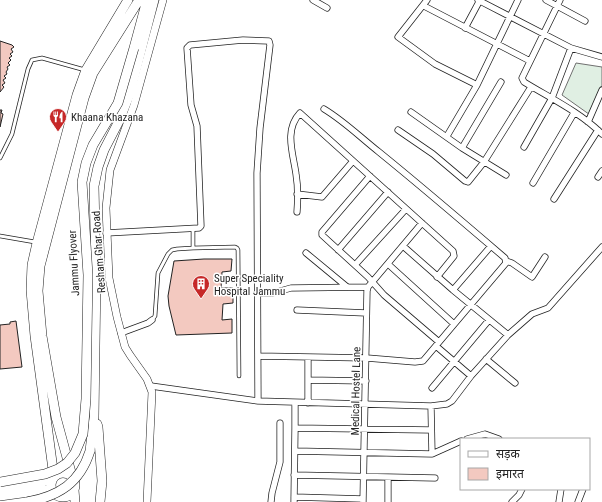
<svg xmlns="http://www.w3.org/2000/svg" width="602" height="502" font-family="'Roboto Condensed','Noto Sans Devanagari',sans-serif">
	<rect width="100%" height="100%" fill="#fff"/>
	<path fill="#e0efe3" stroke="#6f6f6f" d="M576,63L602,67V96L593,117L562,95Z"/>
	<path fill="#f3c9c0" stroke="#222" d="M0,41L12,45L14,47L11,49L13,52L10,54L12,56L9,58L11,60L8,63L10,65L7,67L8,69L6,72L7,74L4,76L6,78L3,80L5,83L2,85L4,87L0,92Z
		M0,110H2L1,113L3,114L0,127Z
		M204,259H232L231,271L222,272L221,288H233V303L223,304L222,320L232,319V333L176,335L169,306L168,296L174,261Z
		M16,321L22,367L0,369V325L10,324V322Z"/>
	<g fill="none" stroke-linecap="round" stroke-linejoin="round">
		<defs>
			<path id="service" d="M0,158L12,134L28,69L32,60L42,58L85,70
				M0,236L35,242
				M193,248L235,247L237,248L238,250L239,376
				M152,320L155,316L158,273L168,254L172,250L177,249L193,248V229"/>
			<path id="minor" d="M313,0L327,8
				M427,0L398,37L435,64L477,85
				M478,0L571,48L602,57
				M546,0L585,21
				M560,0L522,78L524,82C550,98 580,112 602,134
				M424,6L530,61
				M465,28L480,0
				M411,112L462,148L506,175
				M588,122L602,90
				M398,130L433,154L465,181L468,182L484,162L531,87
				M447,136L477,85L518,0
				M524,147L552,98L571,48
				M462,148L501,82
				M370,176L322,232V235L368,277L384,295L439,342
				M598,177L602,171
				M533,183L574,113
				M297,194L322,197L353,161
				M554,199L598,130
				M297,212C298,199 298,186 296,174C293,153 284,130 300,113L453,251L454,256L437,277
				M106,233L199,228L201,226L197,126L191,105L187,48L190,45L243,40L269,41L270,45L260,128L257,173L258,401
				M403,246L453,290L508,335
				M338,250L388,192
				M306,253L346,286
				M506,261L512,263L532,277L545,257
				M388,264L454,324
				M355,265L406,209
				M453,290L491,246
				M257,293H273L291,288L368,287
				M297,310L366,313
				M121,333L148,323L152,320
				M436,346L471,376
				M258,356L367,358L415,362L423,361L506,263L505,258C463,222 421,186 379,152C360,137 344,121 324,109
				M486,359L515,383
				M308,380L366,381
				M151,386L258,401L431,406L447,404L452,401L471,376L508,335L532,314L548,308L602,247
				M432,388L489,320
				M308,403V357
				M431,406L432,454
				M295,428V403
				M467,439L485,434L499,439
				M295,451L432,454L461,441
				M294,475L435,478
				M294,497L363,499
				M271,502L272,493L280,462V423
				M294,502L295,428L431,430
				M363,502L367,291L368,287L422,223
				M388,502V477
				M512,502L519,495L522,489
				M559,502L561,489
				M578,502L583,489"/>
			<path id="tertiary" d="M147,502L152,392L147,379L130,355L125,347L117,317L109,278L106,208L110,170L134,105L163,0"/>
			<path id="primary" d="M134,48L147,0
				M97,424L98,427L102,481L100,502
				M90,451L94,417L96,275L94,186L98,167L104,150L119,121L130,93L154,0
				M51 485a12 12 0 1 1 24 0a12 12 0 1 1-24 0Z
				M72,476L56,417L42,336L38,291L40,266L84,98L93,73L139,0
				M54,477L35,336L31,290L32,265L37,243L77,95L86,70L128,0
				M0,488L52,480
				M74,490L75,502
				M0,496L43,490L53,491"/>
		</defs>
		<use href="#service" stroke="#222" stroke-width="4.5"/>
		<use href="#minor" stroke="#222" stroke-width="7"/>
		<use href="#tertiary" stroke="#222" stroke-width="8"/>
		<use href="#primary" stroke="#222" stroke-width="10"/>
		<use href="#service" stroke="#fff" stroke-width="3"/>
		<use href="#minor" stroke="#fff" stroke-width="5.5"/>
		<use href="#tertiary" stroke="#fff" stroke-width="7"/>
		<use href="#primary" stroke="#fff" stroke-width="9"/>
		<defs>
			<path id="primary-bridge" d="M0,482L45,474L58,469L67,463L75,453L83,434L86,399L88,275L82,182L86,163L93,145L118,103L134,48
				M27,502C59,496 80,483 90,451"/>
		</defs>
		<use href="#primary-bridge" stroke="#222" stroke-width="10" stroke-linecap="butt"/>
		<use href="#primary-bridge" stroke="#fff" stroke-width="9"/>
	</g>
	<defs>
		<symbol id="restaurant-pin" viewBox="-11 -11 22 30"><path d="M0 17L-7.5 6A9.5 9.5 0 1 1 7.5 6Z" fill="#c62828" stroke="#fff"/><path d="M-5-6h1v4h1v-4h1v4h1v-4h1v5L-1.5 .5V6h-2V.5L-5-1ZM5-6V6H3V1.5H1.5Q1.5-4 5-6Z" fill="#fff"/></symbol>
		<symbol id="building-pin" viewBox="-11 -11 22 30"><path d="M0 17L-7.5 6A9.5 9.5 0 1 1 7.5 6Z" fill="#c62828" stroke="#fff"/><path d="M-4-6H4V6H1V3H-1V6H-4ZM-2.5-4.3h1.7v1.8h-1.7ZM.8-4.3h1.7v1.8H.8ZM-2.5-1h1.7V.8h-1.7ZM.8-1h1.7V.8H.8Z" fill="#fff"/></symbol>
	</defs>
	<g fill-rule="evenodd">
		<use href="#restaurant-pin" x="48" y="107" width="20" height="27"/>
		<use href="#building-pin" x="191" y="274" width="20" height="27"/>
	</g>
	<g text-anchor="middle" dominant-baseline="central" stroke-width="3" stroke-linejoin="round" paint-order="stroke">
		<g font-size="11" fill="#222" stroke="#fff" text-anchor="start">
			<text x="71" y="117">Khaana Khazana</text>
			<text x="214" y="278">Super Speciality<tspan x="214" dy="13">Hospital Jammu</tspan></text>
		</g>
		<g font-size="11" fill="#222" stroke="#fff">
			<text transform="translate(99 252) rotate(-94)">Resham Ghar Road</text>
			<text transform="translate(74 263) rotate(-93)">Jammu Flyover</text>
			<text transform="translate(356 391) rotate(-89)">Medical Hostel Lane</text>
		</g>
	</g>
	<rect x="460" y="438" width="130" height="52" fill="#ffffff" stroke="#a7a7a7"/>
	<rect x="468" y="451" width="20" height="6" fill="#ffffff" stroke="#a7a7a7"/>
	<text x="496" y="458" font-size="12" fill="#222222">सड़क</text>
	<rect x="468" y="468" width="20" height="12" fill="#f3c9c0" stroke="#a7a7a7"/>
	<text x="496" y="478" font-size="12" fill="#222222">इमारत</text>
</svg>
